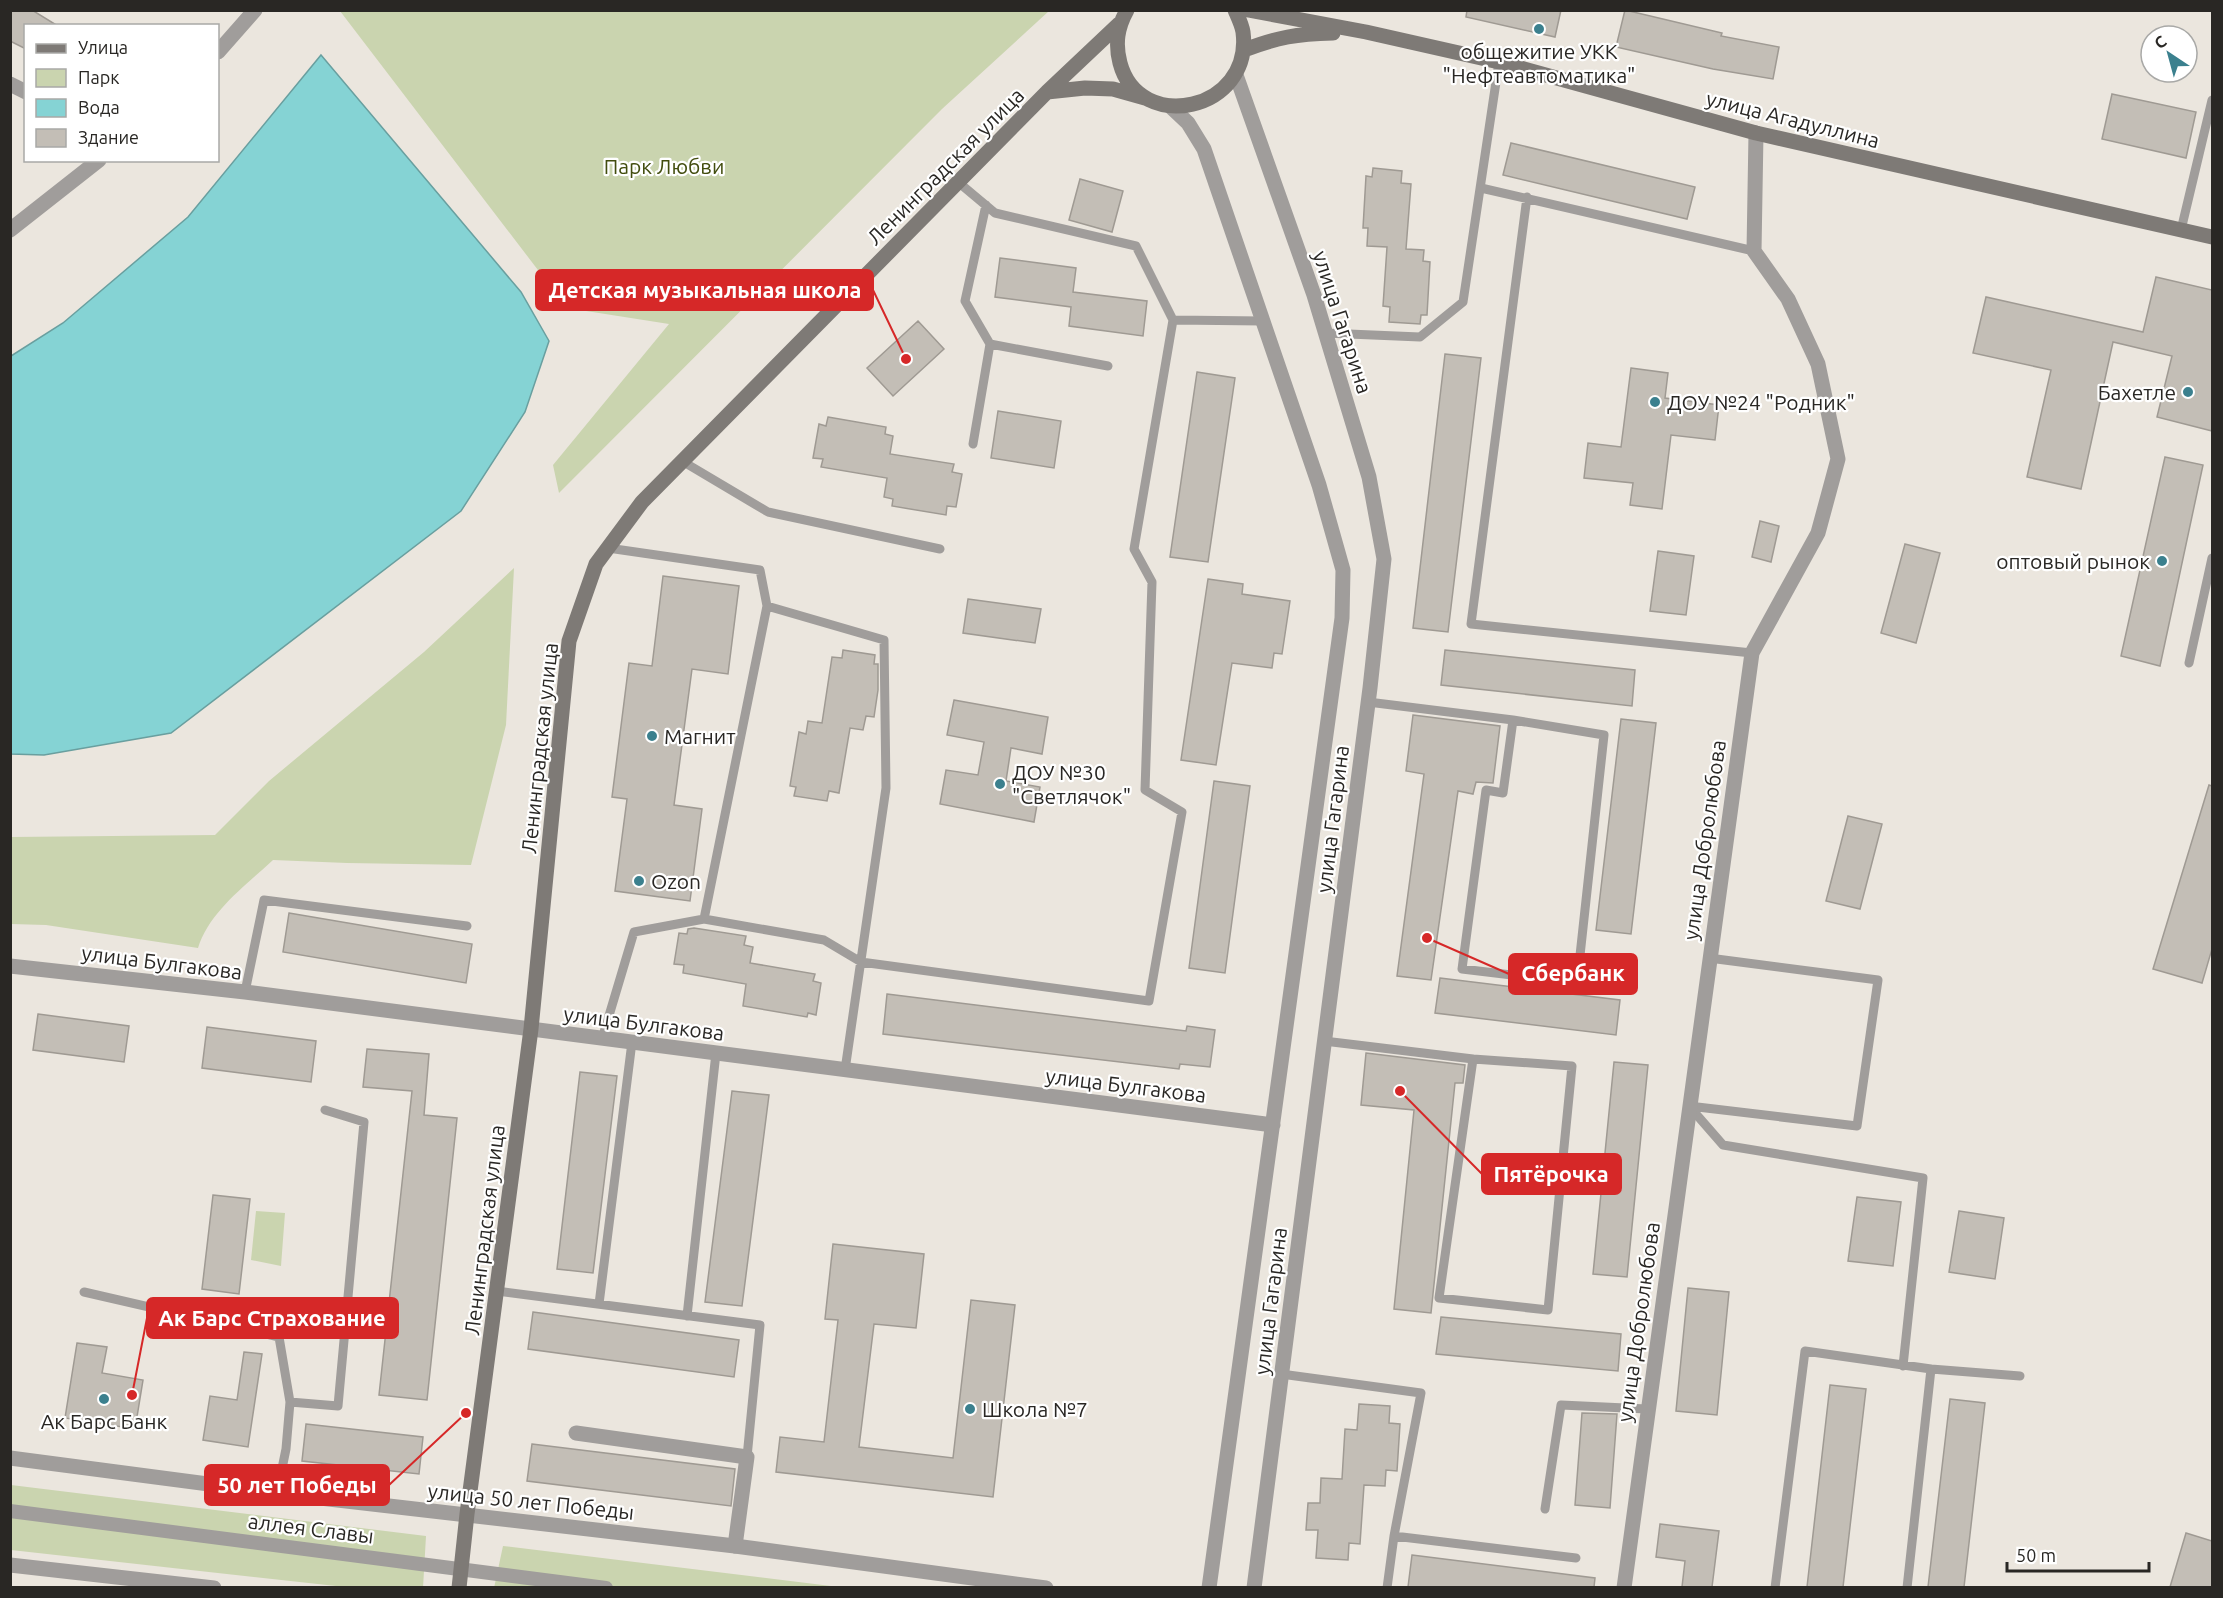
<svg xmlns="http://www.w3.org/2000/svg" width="2223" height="1598" font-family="Ubuntu,sans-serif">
	<rect width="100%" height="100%" fill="#ebe6de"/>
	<path fill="#cad4af" d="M340,11H1049L942,109L559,493L553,465L669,324L567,308Z
		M514,568L506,725L471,865L347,863L273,860C246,885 209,912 198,948L46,925L11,924V837L215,835L269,781L424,652Z
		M256,1211L285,1213L281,1266L251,1260Z
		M11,1485L426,1536L423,1588L345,1587L11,1550Z
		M503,1546L839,1587L494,1588Z"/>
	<path fill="#85d3d4" stroke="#699f9f" stroke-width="1.5" d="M321,55L521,292L549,341L525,412L461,511L171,733L44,755L11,754V356L63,323L188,217Z"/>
	<path fill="#c3beb6" stroke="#9f9a93" stroke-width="1.5" d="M10,10H32L58,26H26V49L10,41Z
		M1467,10H1561L1555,37L1466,17Z
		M1625,10L1722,33L1721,36L1779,47L1773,79L1713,69L1616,47Z
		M2112,94L2196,112L2186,158L2102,139Z
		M1511,143L1695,187L1687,219L1503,175Z
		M1373,168L1402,171L1401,183L1411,184L1406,249L1424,250L1423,261L1430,262L1427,315H1421L1420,324L1389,322L1390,307L1383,306L1387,247L1367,246L1368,228H1363L1366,176L1372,177Z
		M1080,179L1123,191L1112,232L1069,220Z
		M1000,258L1076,268L1073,292L1147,301L1143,336L1069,326L1071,307L995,297Z
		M2156,277L2212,290V431L2157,417L2172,356L2113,342L2081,489L2027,477L2051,370L1973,353L1986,297L2143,332Z
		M918,321L944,349L893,396L867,368Z
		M1445,354L1481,358L1448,632L1413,628Z
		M1631,368L1668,373L1665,398L1719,405L1715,440L1671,435L1662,509L1630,505L1633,483L1584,478L1588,443L1621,447Z
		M1197,372L1235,378L1208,562L1170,557Z
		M998,411L1061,421L1054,468L991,458Z
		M828,417L886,427L885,434L893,436L890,454L954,464L952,472L962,474L956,507L947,506L946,515L892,506L893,499L884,497L887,478L821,467L823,459L813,458L819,424L826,426Z
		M2165,457L2203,465L2160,666L2121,656Z
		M1760,521L1779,526L1771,562L1752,557Z
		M1905,544L1940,553L1916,643L1881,633Z
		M1658,551L1694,556L1686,615L1650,611Z
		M663,576L739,586L728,674L692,669L674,805L702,809L690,901L615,891L627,799L612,797L629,663L652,666Z
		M1208,579L1243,584L1242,594L1290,601L1282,654L1274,653L1272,668L1232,663L1216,765L1181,760Z
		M968,599L1041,609L1035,643L963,633Z
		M843,650L875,655L874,664H878V690L874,717L866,716L863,730L850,728L839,793L829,791L827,801L794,796L796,787L790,786L799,732L806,734L808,721L822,723L832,657L842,658Z
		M1445,650L1635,670L1632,706L1441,685Z
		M954,700L1048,717L1042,754L1011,748L1006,781L1040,787L1034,822L940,804L946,770L978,775L984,742L947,735Z
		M1413,715L1500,726L1493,783L1476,782L1473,794L1458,791L1431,980L1397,976L1424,774L1406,771Z
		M1621,719L1656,723L1631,934L1596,930Z
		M1214,781L1250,786L1225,973L1189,968Z
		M2209,785L2212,786V949L2202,983L2153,969Z
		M1848,816L1882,824L1860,909L1826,901Z
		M289,913L472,944L466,983L283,952Z
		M694,928L746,936L744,945L753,947L750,963L815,974L813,981L821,983L816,1015L808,1013L807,1017L743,1006L746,984L683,973L684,965L674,964L679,933L687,934L688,929Z
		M1440,978L1620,1000L1616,1035L1435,1013Z
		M887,994L1186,1031L1187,1026L1215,1030L1210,1067L1180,1064L1179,1069L883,1034Z
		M38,1014L129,1026L124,1062L33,1050Z
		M207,1027L316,1041L311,1082L202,1068Z
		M367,1049L429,1054L424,1115L457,1118L427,1400L379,1395L412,1091L363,1087Z
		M1366,1053L1465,1065L1463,1083H1455L1431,1313L1394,1309L1414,1110L1361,1105Z
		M1614,1062L1648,1065L1627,1277L1593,1274Z
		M580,1072L617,1076L593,1273L557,1269Z
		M732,1091L769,1095L742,1306L705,1302Z
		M213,1195L250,1199L239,1294L202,1289Z
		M1857,1197L1901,1202L1893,1266L1848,1261Z
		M1959,1211L2004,1218L1995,1279L1949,1272Z
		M833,1244L924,1254L916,1328L874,1324L859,1447L953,1458L971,1300L1015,1305L993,1497L776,1472L780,1437L824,1442L838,1320L825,1319Z
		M1688,1288L1729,1292L1717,1415L1676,1411Z
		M533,1312L739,1340L734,1377L528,1349Z
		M1441,1317L1621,1334L1618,1371L1436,1354Z
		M77,1343L107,1347L102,1373L143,1380L135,1429L65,1418Z
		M244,1352L262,1354L248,1447L203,1440L210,1396L237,1400Z
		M1830,1385L1866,1389L1843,1587H1807Z
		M1950,1399L1985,1403L1964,1587H1928Z
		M1359,1404L1390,1406L1389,1423L1400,1424L1397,1471L1386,1470L1385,1486L1364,1485L1360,1544L1349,1543L1348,1560L1316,1558L1318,1530H1306L1308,1503H1320L1321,1478L1342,1479L1345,1429L1357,1430Z
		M1582,1413L1617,1414L1610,1508L1575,1505Z
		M306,1424L423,1437L419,1474L302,1461Z
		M532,1444L735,1469L731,1506L527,1481Z
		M1660,1524L1719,1531L1712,1587H1682L1685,1561L1656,1557Z
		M2186,1533L2212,1541V1587H2170Z
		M1412,1555L1595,1578L1594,1587H1408Z"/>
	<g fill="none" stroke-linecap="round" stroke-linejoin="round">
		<path stroke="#a09d9b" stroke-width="9" d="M958,182L995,213L1136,246L1173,320
			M1481,188L1754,251
			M1527,197L1471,624L1752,653
			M986,205L965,301L990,344
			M2181,230L2212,100
			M1325,333L1420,337L1463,302L1499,62
			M973,444L990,344L1108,366
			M682,461L768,512L940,549
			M767,606L884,640L886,788L845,1070
			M2189,663L2212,558
			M1368,702L1513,720L1604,735L1577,983L1462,969L1486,790L1503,793L1513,720
			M704,919L824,940L861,962L1149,1001L1182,812L1145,790L1152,582L1134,549L1173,320L1263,321
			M245,992L264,900L467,926
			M602,1039L634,932L704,919L767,606L760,570L608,548
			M1324,1041L1473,1059L1439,1298L1548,1310L1572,1066L1473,1059
			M1689,1106L1857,1126L1878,980L1709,958
			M1689,1106L1723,1145L1923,1178L1903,1366
			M497,1291L760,1325L747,1457
			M84,1292L279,1337L290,1402L286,1449L277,1493
			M599,1304L632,1042
			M687,1316L716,1053
			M1931,1369L2020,1376
			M1281,1374L1421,1393L1394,1536L1387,1588
			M290,1402L338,1406L364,1122L325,1110
			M1545,1509L1561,1405L1647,1409
			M1394,1536L1576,1558
			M1775,1588L1805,1351L1931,1369L1907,1588"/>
		<path stroke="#a09d9b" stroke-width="14" d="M10,1511L606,1588"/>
		<path stroke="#a09d9b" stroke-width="15" d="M10,84L26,92
			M576,1433L747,1457L735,1546
			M1624,1588L1752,653L1818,533L1838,459L1818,364L1788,299L1754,251L1756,133"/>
		<path stroke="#a09d9b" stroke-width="15" d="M218,52L255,10
			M1236,75L1314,295L1369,477L1384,559L1370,688L1254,1588
			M1170,106L1188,123L1204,149L1319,485L1343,570L1342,618L1209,1588
			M10,230L99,160
			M10,966L245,992L1273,1125
			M10,1458L277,1493L735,1546L1046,1588
			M10,1565L214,1588"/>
		<path stroke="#7e7a76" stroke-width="15" d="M1127,10C1117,28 1115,44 1120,63C1139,135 1253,111 1243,32C1242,25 1238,17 1235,10
			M1248,10L1366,32L1499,62L1756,133L2212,237
			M1244,50C1278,37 1297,34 1333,33
			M1047,92L1085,88L1113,89L1145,98
			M459,1588L467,1514L531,1029L569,641L596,564L642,502L1047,92L1119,24"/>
	</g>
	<g fill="#3b808e" stroke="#fff" stroke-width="2">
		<circle cx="1539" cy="29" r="6"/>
		<circle cx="2188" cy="392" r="6"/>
		<circle cx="1655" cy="402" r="6"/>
		<circle cx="2162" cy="561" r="6"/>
		<circle cx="652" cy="736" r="6"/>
		<circle cx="1000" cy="784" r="6"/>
		<circle cx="639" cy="881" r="6"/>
		<circle cx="104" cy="1399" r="6"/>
		<circle cx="970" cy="1409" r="6"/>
	</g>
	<g text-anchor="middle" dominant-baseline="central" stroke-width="4.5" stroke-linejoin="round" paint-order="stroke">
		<g font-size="21" fill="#292724" stroke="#fff" text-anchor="start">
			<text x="1539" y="51" text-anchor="middle">общежитие УКК<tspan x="1539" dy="24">"Нефтеавтоматика"</tspan></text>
			<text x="2176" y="392" text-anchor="end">Бахетле</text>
			<text x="1667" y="402">ДОУ №24 "Родник"</text>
			<text x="2150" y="561" text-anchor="end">оптовый рынок</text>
			<text x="664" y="736">Магнит</text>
			<text x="1012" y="772">ДОУ №30<tspan x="1012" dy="24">"Светлячок"</tspan></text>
			<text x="651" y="881">Ozon</text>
			<text x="982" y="1409">Школа №7</text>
			<text x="104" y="1421" text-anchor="middle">Ак Барс Банк</text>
		</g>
		<g font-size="21" fill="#292724" stroke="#fff">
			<text transform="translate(1793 119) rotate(14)">улица Агадуллина</text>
			<text transform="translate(945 166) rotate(-45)">Ленинградская улица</text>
			<text transform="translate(1343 322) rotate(72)">улица Гагарина</text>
			<text transform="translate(539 748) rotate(-84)">Ленинградская улица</text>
			<text transform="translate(1332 819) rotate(-83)">улица Гагарина</text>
			<text transform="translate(1704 840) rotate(-82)">улица Добролюбова</text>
			<text transform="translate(162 962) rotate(7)">улица Булгакова</text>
			<text transform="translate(644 1023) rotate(7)">улица Булгакова</text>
			<text transform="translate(1126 1085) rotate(7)">улица Булгакова</text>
			<text transform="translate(484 1230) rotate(-83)">Ленинградская улица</text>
			<text transform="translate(1270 1301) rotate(-83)">улица Гагарина</text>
			<text transform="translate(1638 1322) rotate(-82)">улица Добролюбова</text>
			<text transform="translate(531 1501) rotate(6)">улица 50 лет Победы</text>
			<text transform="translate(311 1528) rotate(7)">аллея Славы</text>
		</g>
		<g font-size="21" fill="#424d0e" stroke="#fff">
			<text x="664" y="166">Парк Любви</text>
		</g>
	</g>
	<path fill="none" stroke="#d62828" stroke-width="2" d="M906 359L873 290M1427 938L1509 974M1400 1091L1482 1174M132 1395L147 1318M466 1413L389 1485"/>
	<g fill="#d62828" stroke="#fff" stroke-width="2">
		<circle cx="906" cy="359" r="6"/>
		<circle cx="1427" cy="938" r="6"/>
		<circle cx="1400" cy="1091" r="6"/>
		<circle cx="132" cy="1395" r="6"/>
		<circle cx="466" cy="1413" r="6"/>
	</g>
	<g fill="#d62828" stroke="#d62828" stroke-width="2">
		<rect x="536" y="270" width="337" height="40" rx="6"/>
		<rect x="1509" y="954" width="128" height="40" rx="6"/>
		<rect x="1482" y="1154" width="139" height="40" rx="6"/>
		<rect x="147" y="1298" width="251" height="40" rx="6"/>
		<rect x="205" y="1465" width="184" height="40" rx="6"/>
	</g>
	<g font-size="22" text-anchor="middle" font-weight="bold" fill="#fff">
		<text x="705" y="298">Детская музыкальная школа</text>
		<text x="1573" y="981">Сбербанк</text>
		<text x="1551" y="1182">Пятёрочка</text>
		<text x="272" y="1326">Ак Барс Страхование</text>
		<text x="297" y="1493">50 лет Победы</text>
	</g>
	<rect width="2223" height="1598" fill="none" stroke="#292724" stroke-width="24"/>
	<rect x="24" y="24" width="195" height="138" fill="#ffffff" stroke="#a9a9a7" stroke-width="1.5"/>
	<rect x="36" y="44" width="30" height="9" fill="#7e7a76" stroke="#a9a9a7" stroke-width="1.5"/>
	<text x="78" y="54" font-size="18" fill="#292724">Улица</text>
	<rect x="36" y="69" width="30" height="18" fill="#cad4af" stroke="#a9a9a7" stroke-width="1.5"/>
	<text x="78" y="84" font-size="18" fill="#292724">Парк</text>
	<rect x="36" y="99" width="30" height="18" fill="#85d3d4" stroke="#a9a9a7" stroke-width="1.5"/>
	<text x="78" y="114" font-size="18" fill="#292724">Вода</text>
	<rect x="36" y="129" width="30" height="18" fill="#c3beb6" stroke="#a9a9a7" stroke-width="1.5"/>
	<text x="78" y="144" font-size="18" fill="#292724">Здание</text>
	<g transform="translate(2169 54) rotate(324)"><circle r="28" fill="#ffffff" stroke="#a9a9a7" stroke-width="1.5"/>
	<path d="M0-4.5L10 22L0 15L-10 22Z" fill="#3b808e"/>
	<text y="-9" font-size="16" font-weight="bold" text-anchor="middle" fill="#292724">С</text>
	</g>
	<path d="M2007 1562v9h142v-9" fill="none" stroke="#292724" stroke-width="3"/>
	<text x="2016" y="1562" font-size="18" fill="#292724" stroke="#ffffff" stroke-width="4.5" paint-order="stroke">50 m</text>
</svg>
